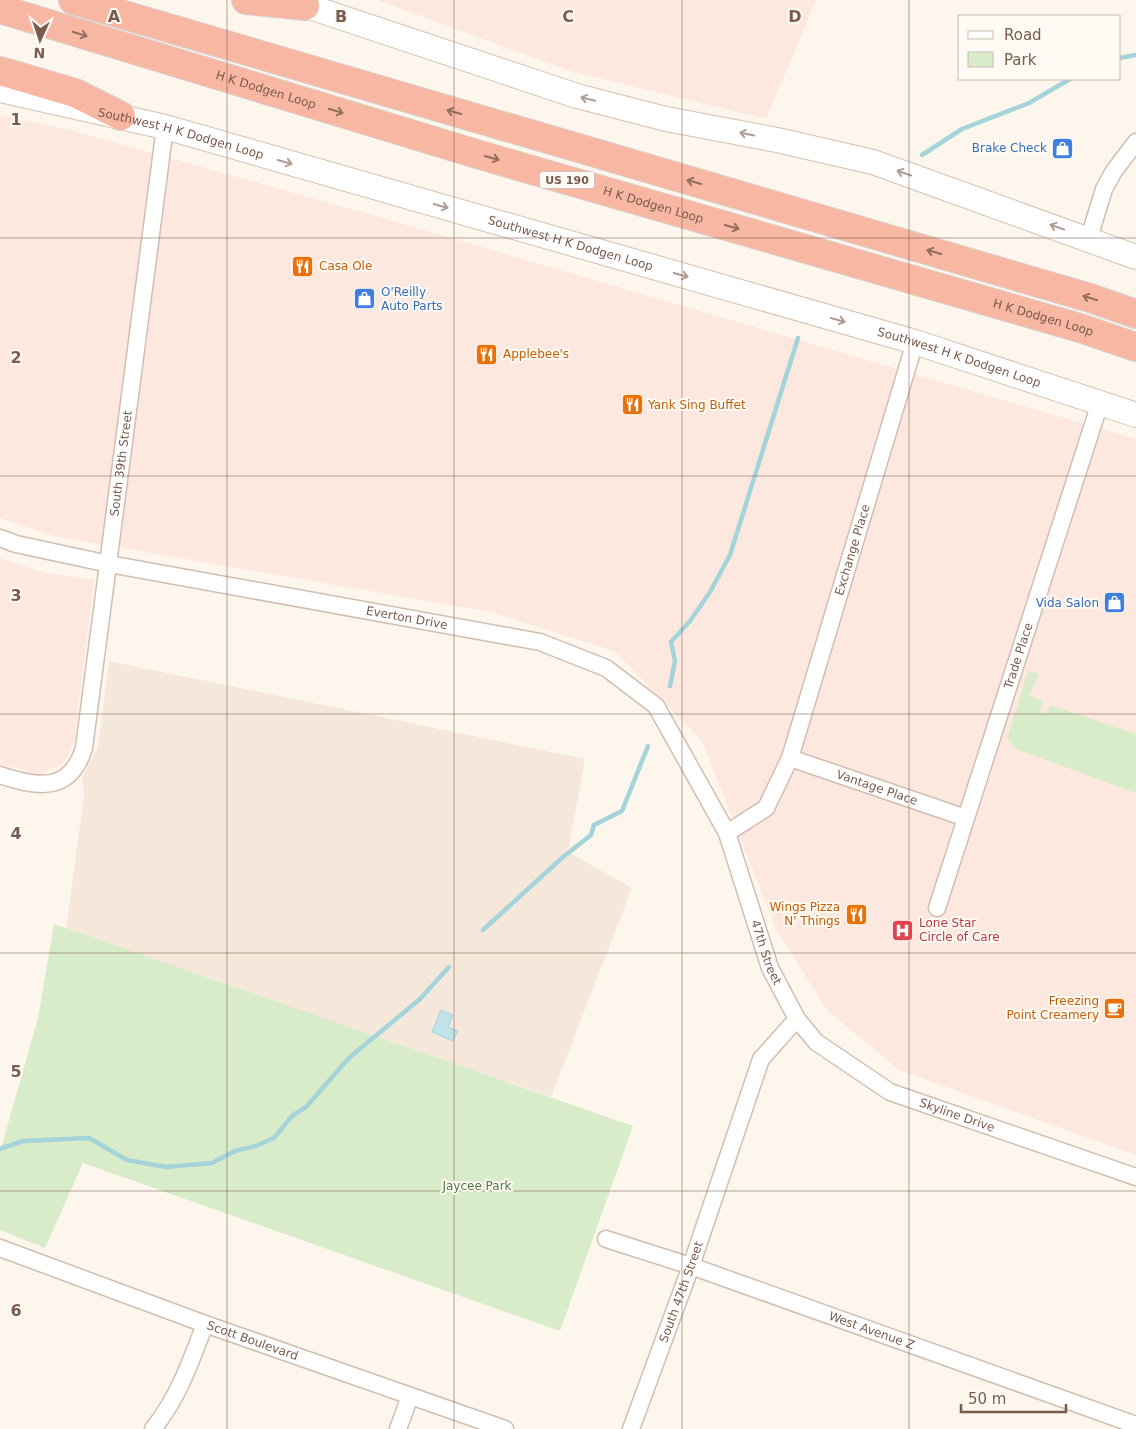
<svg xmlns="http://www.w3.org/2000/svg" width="1136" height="1429" font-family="'DejaVu Sans',sans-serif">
	<rect width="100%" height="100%" fill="#fdf6ec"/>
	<path fill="#f5e8da" d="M109,661L585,759L568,852L632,888L551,1097L66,929L84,795L82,778L98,747Z"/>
	<path fill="#fde8e0" d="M377,0H816L766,119L570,71Z
		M0,116L67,129L369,214L1136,439V1155L899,1070L827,1010L776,929L702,741L614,651L491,612L53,536L0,518Z
		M0,558L45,573L94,579L74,741L69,754L61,765L39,774L0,764Z"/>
	<path fill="#d8ecc9" d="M1028,671L1039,674L1029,696L1043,701L1039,712L1047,714L1050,705L1136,734V793L1016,749L1007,739Z
		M54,924L633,1126L560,1331L83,1163L45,1248L0,1230V1152L38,1018Z"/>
	<path fill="#bfe3e8" stroke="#a5d3da" d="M441,1010L453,1015L448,1027L458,1031L453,1041L432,1032Z"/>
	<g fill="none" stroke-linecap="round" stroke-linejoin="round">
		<path stroke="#a5d3da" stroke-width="4.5" d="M1120,58L1136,55
			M922,155L962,129L1029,103L1070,79
			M670,686L675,661L671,642L690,621L710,592L730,555L798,338
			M483,930L563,857L591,835L594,825L622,811L648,746
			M0,1149L23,1141L89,1138L127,1160L166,1167L212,1163L235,1151L256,1146L274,1138L292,1116L306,1107L349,1058L420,999L449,967"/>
		<defs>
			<g id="street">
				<path d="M1089,238L1104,189L1114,171L1136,142"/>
				<path id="s1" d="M0,538L16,544L109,564L540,642L606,668L656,706L727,833L770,968L797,1019L816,1042L890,1092L1136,1177"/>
				<path id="s2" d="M790,758L966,818"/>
				<path id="s3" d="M0,775C36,787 70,794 84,748L165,127"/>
				<path id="s4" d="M727,833L766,808L790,758L915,342"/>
				<path id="s5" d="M937,908L1100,403"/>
				<path id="s6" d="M606,1239L691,1266L1136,1425"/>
				<path id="s7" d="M0,1248L205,1324L505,1429"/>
				<path d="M153,1429C178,1398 191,1361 205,1324"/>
				<path d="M398,1429L410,1396"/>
				<path id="s8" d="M631,1429L691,1266L761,1059L797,1019"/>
			</g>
			<g id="secondary">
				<path d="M289,0L577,96L666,119L777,140L873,162L1136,257"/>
				<path id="s9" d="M0,90L165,127L915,342L1136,415"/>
			</g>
			<g id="highway">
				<path d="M73,0L1090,298L1136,314"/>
				<path d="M246,0L305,6"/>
				<path id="s10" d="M0,9L480,155L1080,328L1136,347"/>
				<path d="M0,71L75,93L121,116"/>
			</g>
		</defs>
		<use href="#street" stroke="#d1beb0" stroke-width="19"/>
		<use href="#secondary" stroke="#d6c0b0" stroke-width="26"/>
		<use href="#highway" stroke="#dad1cd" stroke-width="30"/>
		<use href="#street" stroke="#fff" stroke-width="16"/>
		<use href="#secondary" stroke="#fff" stroke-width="24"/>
		<use href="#highway" stroke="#f7b7a3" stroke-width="28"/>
	</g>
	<defs><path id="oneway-shaft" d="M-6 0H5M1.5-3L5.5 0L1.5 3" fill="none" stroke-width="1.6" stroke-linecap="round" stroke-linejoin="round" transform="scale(1.25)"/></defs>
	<g stroke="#936e5e">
		<use href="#oneway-shaft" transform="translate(80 34) rotate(18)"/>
		<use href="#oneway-shaft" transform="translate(336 111) rotate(17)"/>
		<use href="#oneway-shaft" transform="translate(454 112) rotate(-164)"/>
		<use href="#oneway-shaft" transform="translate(492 158) rotate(16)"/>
		<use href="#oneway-shaft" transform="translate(694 182) rotate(-164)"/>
		<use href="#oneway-shaft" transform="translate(732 227) rotate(16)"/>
		<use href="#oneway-shaft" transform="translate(934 252) rotate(-164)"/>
		<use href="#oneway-shaft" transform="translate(1090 298) rotate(-162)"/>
	</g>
	<g stroke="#af9d94">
		<use href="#oneway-shaft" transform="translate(588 99) rotate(-166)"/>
		<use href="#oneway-shaft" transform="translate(747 134) rotate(-169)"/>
		<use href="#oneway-shaft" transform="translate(285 162) rotate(16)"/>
		<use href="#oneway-shaft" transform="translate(904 173) rotate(-161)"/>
		<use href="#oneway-shaft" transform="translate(441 206) rotate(16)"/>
		<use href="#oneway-shaft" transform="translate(1057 227) rotate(-161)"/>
		<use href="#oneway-shaft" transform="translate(681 275) rotate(16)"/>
		<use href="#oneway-shaft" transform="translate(838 320) rotate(16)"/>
	</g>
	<path fill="none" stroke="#7a5c4d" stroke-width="1" stroke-opacity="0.55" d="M227,0V1429M454,0V1429M682,0V1429M909,0V1429M0,238H1136M0,476H1136M0,714H1136M0,953H1136M0,1191H1136"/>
	<defs>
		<symbol id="shop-square" viewBox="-11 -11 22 22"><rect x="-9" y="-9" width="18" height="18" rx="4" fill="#3f7fe0" stroke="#fffaf3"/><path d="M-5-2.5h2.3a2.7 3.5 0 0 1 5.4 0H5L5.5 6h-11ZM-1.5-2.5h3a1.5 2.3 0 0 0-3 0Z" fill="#fff"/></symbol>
		<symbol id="restaurant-square" viewBox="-11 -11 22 22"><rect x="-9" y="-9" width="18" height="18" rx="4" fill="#e8710a" stroke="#fffaf3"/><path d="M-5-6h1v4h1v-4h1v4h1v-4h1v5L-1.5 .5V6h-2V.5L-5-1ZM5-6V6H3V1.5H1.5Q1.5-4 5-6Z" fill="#fff"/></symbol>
		<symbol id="hospital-square" viewBox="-11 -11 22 22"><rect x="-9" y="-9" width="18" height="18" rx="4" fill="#e0444e" stroke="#fffaf3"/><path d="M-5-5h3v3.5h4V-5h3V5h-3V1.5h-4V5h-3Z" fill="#fff"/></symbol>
		<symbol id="cafe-square" viewBox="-11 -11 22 22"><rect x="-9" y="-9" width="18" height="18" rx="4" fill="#e8710a" stroke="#fffaf3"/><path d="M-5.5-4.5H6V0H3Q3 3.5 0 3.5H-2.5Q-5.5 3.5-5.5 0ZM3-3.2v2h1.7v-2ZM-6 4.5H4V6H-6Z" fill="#fff"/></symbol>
	</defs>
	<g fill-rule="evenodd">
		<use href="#shop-square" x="1050" y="136" width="25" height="25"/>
		<use href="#restaurant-square" x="290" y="254" width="25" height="25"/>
		<use href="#shop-square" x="352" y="286" width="25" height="25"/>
		<use href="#restaurant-square" x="474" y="342" width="25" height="25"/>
		<use href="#restaurant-square" x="620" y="392" width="25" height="25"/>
		<use href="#shop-square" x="1102" y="590" width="25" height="25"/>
		<use href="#restaurant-square" x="844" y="902" width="25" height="25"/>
		<use href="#hospital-square" x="890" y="918" width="25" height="25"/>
		<use href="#cafe-square" x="1102" y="996" width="25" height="25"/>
	</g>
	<g text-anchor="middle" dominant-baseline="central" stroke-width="4" stroke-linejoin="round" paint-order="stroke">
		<rect fill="#fffaf3" stroke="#a28b7f" stroke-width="1" x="539.5" y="171.5" width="55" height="17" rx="4"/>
		<g font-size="11" font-weight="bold" fill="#7a5c4d">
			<text x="567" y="180">US 190</text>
		</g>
		<g font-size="12" fill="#7a5c4d" stroke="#fffaf3">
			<text stroke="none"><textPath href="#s10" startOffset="278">H K Dodgen Loop</textPath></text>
			<text stroke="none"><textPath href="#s9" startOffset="186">Southwest H K Dodgen Loop</textPath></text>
			<text stroke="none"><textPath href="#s10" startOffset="682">H K Dodgen Loop</textPath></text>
			<text stroke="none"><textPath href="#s9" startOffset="591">Southwest H K Dodgen Loop</textPath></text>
			<text stroke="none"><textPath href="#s10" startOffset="1088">H K Dodgen Loop</textPath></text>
			<text stroke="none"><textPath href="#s9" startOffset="996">Southwest H K Dodgen Loop</textPath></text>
			<text stroke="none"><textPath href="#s3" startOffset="390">South 39th Street</textPath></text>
			<text stroke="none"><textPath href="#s4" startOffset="319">Exchange Place</textPath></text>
			<text stroke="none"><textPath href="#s1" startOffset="415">Everton Drive</textPath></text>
			<text stroke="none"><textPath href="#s5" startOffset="265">Trade Place</textPath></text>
			<text stroke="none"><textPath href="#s2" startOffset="92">Vantage Place</textPath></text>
			<text stroke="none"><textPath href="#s1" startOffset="955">47th Street</textPath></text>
			<text stroke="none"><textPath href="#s1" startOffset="1219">Skyline Drive</textPath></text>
			<text stroke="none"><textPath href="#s8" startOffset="146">South 47th Street</textPath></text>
			<text stroke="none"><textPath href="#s6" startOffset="281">West Avenue Z</textPath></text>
			<text stroke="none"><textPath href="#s7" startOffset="269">Scott Boulevard</textPath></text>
		</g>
		<g font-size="12" fill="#366cbe" stroke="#fffaf3" text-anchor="end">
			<text x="1047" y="148">Brake Check</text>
			<text x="381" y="292" text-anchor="start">O'Reilly<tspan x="381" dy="14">Auto Parts</tspan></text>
			<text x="1099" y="603">Vida Salon</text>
		</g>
		<g font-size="12" fill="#c56008" stroke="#fffaf3" text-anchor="start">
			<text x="319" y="266">Casa Ole</text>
			<text x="503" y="354">Applebee's</text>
			<text x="648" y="405">Yank Sing Buffet</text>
			<text x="840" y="907" text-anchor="end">Wings Pizza<tspan x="840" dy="14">N' Things</tspan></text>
			<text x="1099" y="1001" text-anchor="end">Freezing<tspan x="1099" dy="14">Point Creamery</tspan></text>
		</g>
		<g font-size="12" fill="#be3a42" stroke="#fffaf3" text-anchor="start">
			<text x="919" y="923">Lone Star<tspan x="919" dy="14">Circle of Care</tspan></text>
		</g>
		<g font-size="12" fill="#537a41" stroke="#fffaf3">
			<text x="477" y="1186">Jaycee Park</text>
		</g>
	</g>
	<g font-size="16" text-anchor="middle" font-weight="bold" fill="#7a5c4d" stroke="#fffaf3" stroke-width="4" stroke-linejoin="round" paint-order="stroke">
		<text x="114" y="22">A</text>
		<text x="341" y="22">B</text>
		<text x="568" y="22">C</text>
		<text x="795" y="22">D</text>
		<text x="16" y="125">1</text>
		<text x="16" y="363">2</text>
		<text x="16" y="601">3</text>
		<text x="16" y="839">4</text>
		<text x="16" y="1077">5</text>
		<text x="16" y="1316">6</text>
	</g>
	<rect x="958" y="15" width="162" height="65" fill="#fffaf3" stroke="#cabbb1"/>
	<rect x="968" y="31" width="25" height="8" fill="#ffffff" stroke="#cabbb1"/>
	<text x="1004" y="40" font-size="15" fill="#7a5c4d">Road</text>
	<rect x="968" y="52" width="25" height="15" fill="#d8ecc9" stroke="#cabbb1"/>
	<text x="1004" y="65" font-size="15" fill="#7a5c4d">Park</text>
	<g transform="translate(40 40) rotate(183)" stroke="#fffaf3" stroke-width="4" paint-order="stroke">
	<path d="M0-4L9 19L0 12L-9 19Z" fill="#7a5c4d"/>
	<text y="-8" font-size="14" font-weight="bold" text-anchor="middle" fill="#7a5c4d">N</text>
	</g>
	<path d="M961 1404v8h105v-8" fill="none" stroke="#7a5c4d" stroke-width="2.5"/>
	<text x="968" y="1404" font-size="15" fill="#7a5c4d" stroke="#fffaf3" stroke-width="4" paint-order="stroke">50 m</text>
</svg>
